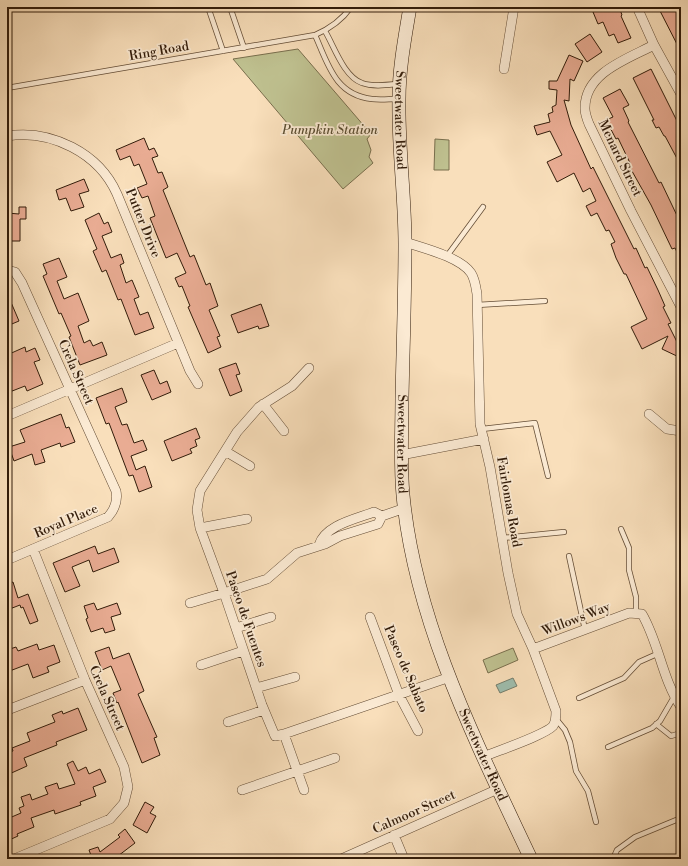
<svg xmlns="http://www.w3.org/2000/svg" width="688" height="866" font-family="'Libre Bodoni',serif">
	<rect width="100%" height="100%" fill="#f9dfbb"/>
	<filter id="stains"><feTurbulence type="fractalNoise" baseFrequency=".005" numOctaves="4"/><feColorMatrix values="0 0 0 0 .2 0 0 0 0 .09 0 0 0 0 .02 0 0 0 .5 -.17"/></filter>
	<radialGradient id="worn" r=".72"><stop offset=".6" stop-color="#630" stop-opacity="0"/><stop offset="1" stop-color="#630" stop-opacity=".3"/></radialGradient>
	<path fill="#bfc190" stroke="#786e4d" d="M298,49L371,134L367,139L371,150L369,157L373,163L343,189L233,59Z
		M435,139L449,140V170H434Z
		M513,648L518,660L488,673L483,660Z"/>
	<path fill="#9ebdae" stroke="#737d6c" d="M513,678L517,686L500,693L496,685Z"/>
	<path fill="#e9ac93" stroke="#321c0a" d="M601,7H619L622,15L621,16L631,38L618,43L614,34L609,36L603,22L598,24L593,12L601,9Z
		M658,7H670L671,10L677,7L681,16V52Z
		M590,34L602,52L587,62L575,44Z
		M569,55L583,61L574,81L570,79L569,101L564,100L571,125L591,169L593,167L634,249L636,248L645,268L647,267L658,290L665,306L663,307L671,323L668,324L677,342L681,344V358L662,349L668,336L642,349L631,327L647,319L626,274H624L616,258L611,244L615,242L609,230L606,231L597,213L591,216L586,206L596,201L590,188L583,192L574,173L557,182L547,162L562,155L550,131L537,135L534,126L550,122L548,114L553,112L552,107L556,105L557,90L549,89V81H557Z
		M651,69L681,129V166L665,136H664L659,127L656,128L652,120H654L633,78Z
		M620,89L629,105L623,108L629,121L628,122L659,183L661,182L681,224V260L675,248L672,249L651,205L628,164L630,163L618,138L616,139L606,120L613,117L603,98Z
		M144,138L149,150L154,148L158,156L152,158L158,173L162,172L168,187L163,190L190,257L194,255L206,285L210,283L218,306L209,310L220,336L217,337L221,347L208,353L188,307L190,306L182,286L179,287L175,278L186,273L177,253L166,258L150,218L155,216L148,196L142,198L137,188L147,184L139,164L134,166L130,156L120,160L116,150Z
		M84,179L89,191L79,194L84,207L71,211L66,198L59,200L56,190Z
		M19,207H26V219H20V241H7V213L19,214Z
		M99,213L104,224L108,222L112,232L102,236L111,258L121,254L124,263L120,265L126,283L132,280L139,297L134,299L140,315L148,312L154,328L135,335L121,299L118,300L106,270L102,272L93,251L97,249L85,220Z
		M59,258L67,277L57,281L64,299L78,293L89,321L78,326L84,343L90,340L93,346L102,342L107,355L80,365L69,337L71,336L61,313L59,314L43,276L47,274L43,264Z
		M7,293L19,321L7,326Z
		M261,304L269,326L259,329L258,326L238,333L231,315Z
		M25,347L26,352L35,348L40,360L34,362L43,384L27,391L25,386L7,393V355Z
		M236,363L240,374L236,375L242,391L230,396L219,369Z
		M154,370L160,384L167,381L171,392L152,400L141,375Z
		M122,388L127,402L115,407L122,425L127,424L134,443L143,440L147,450L131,456L136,470L145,466L152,487L139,492L133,475L129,476L109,423L106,424L96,398Z
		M61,414L66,428L69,427L75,442L61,447L60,443L41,450L45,462L35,465L32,454L14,461L9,447L25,442L20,430Z
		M196,428L200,438L195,440L197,446L190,449L192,453L172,461L164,441Z
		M95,546L98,554L114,548L119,562L93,572L89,560L72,567L80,586L65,592L53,563Z
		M13,582L18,598L28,594L38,621L30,624L23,607L21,608L20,605L7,610V584Z
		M94,603L97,610L117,603L121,614L111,617L115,630L105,633L103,628L91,632L86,619L88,618L84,606Z
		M37,644L39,650L54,645L60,662L47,667L49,672L33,678L28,664L7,672V650L16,647L18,651Z
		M109,647L113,659L129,653L144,691L138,694L157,737L154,738L160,755L142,763L118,702L117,703L113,693L121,690L111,666L102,670L95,652Z
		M78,708L87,730L56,742L57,745L24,758L27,766L7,775V753L13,751L12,748L30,741L27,733L55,722L52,715L62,711L63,714Z
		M73,761L78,771L86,767L89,774L100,769L106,782L93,787L96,796L80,802L81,805L55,814L54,810L31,818L34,827L17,834L18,836L7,841V819L21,813L19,808L24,806L21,797L30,794L32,800L48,794L45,787L57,783L59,789L75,784L67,764Z
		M145,802L154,807L150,813L156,816L147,833L133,825Z
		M125,829L135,843L114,859H91L92,858L89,850L98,847L100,852L120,837L118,835Z"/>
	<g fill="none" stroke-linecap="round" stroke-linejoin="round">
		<defs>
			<path id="lane" d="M208,7L223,51
				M230,7L244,48
				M325,31C334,46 344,77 362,83C373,87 387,85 398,84
				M315,35C328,64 335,95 372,99C380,100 389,99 397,99
				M7,88L315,35C329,29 342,20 351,7
				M447,256L483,207
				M477,305L545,301
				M482,429L535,423L548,476
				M621,529L629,548V570L636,597V614
				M502,538L564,532
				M569,556L585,630
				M579,698L624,678L639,662L657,654
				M556,719L565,730L570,742L576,771L588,791L596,822
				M656,724L671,736L681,733
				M608,747L652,728L660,721L674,697
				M613,859L617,850L635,837L681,818"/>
			<path id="street" d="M637,7L654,45L681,94
				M654,45C627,59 584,73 585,109C585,114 587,119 589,124L631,211L681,307
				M504,69L514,7
				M7,136C51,129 99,153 117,194L190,371L198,384
				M405,242C423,248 460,257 471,273C475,279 476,288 477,294L480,424L490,467L508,573L517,614L533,649L556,711C556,716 556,722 553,726C545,735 497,751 483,757
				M7,270L15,272L22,283L116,491C118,501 115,509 108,517L7,560
				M309,368L292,386L259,407L237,432L200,491L197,510L200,528L224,593L262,705L275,736L284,734L450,677
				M263,404L284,431
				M649,414L667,429L681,431
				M7,416L178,343
				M225,451L250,466
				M401,455L484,439
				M200,528L247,519
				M319,545C325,525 356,519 374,512L382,516L405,508
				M190,603L224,593L267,579L297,553L325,544L340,536L378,524L382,516
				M370,617L399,695L418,731
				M236,628L271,617
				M533,649L629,613L642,614C659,643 662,679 681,707
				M201,665L243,651
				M256,688L295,677
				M10,709L85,680
				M228,722L264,710
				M284,734L304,790
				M242,790L335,758
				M394,835L404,859
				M14,859L110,819L124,803L128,787L124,767L85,680L33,549
				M341,859L498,789"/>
			<g id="secondary">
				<path id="s1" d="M410,7C405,37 399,68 399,99C398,147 405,196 405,244C405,295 403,347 402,398C402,430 400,463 403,495C415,623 477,744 531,859"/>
			</g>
		</defs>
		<use href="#lane" stroke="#644d36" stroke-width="6"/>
		<use href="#street" stroke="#644d36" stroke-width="10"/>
		<use href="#secondary" stroke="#321c0a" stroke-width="14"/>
		<use href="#lane" stroke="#fbead3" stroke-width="4.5"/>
		<use href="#street" stroke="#fbead3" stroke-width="9"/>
		<use href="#secondary" stroke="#fbead3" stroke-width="13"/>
	</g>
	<g text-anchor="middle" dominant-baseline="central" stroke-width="3.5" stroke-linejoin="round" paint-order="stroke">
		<g font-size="13" fill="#321c0a" stroke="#fbead3">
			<text transform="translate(159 51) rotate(-10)">Ring Road</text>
			<text stroke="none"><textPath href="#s1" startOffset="114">Sweetwater Road</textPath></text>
			<text transform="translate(620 158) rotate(64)">Menard Street</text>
			<text transform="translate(143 223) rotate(68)">Putter Drive</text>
			<text transform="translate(76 372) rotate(66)">Crela Street</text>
			<text stroke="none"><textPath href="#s1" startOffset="438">Sweetwater Road</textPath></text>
			<text transform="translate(509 502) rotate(80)">Fairlomas Road</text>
			<text transform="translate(66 521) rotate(-23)">Royal Place</text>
			<text transform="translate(246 619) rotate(71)">Paseo de Fuentes</text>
			<text transform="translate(576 619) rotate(-21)">Willows Way</text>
			<text transform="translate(406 669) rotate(67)">Paseo de Sabato</text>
			<text transform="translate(107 698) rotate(66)">Crela Street</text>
			<text stroke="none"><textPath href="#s1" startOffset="762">Sweetwater Road</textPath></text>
			<text transform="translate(414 812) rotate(-24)">Calmoor Street</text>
		</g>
		<g font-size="13" font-style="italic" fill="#5c4e32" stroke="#fbead3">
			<text x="330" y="130">Pumpkin Station</text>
		</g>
	</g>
	<rect width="688" height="866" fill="none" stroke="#f9dfbb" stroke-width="24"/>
	<rect x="8" y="8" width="672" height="850" fill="none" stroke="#321c0a" stroke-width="2"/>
	<rect x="12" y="12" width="664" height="842" fill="none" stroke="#321c0a"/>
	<rect width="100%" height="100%" filter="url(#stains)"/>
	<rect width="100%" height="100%" fill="url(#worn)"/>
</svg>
